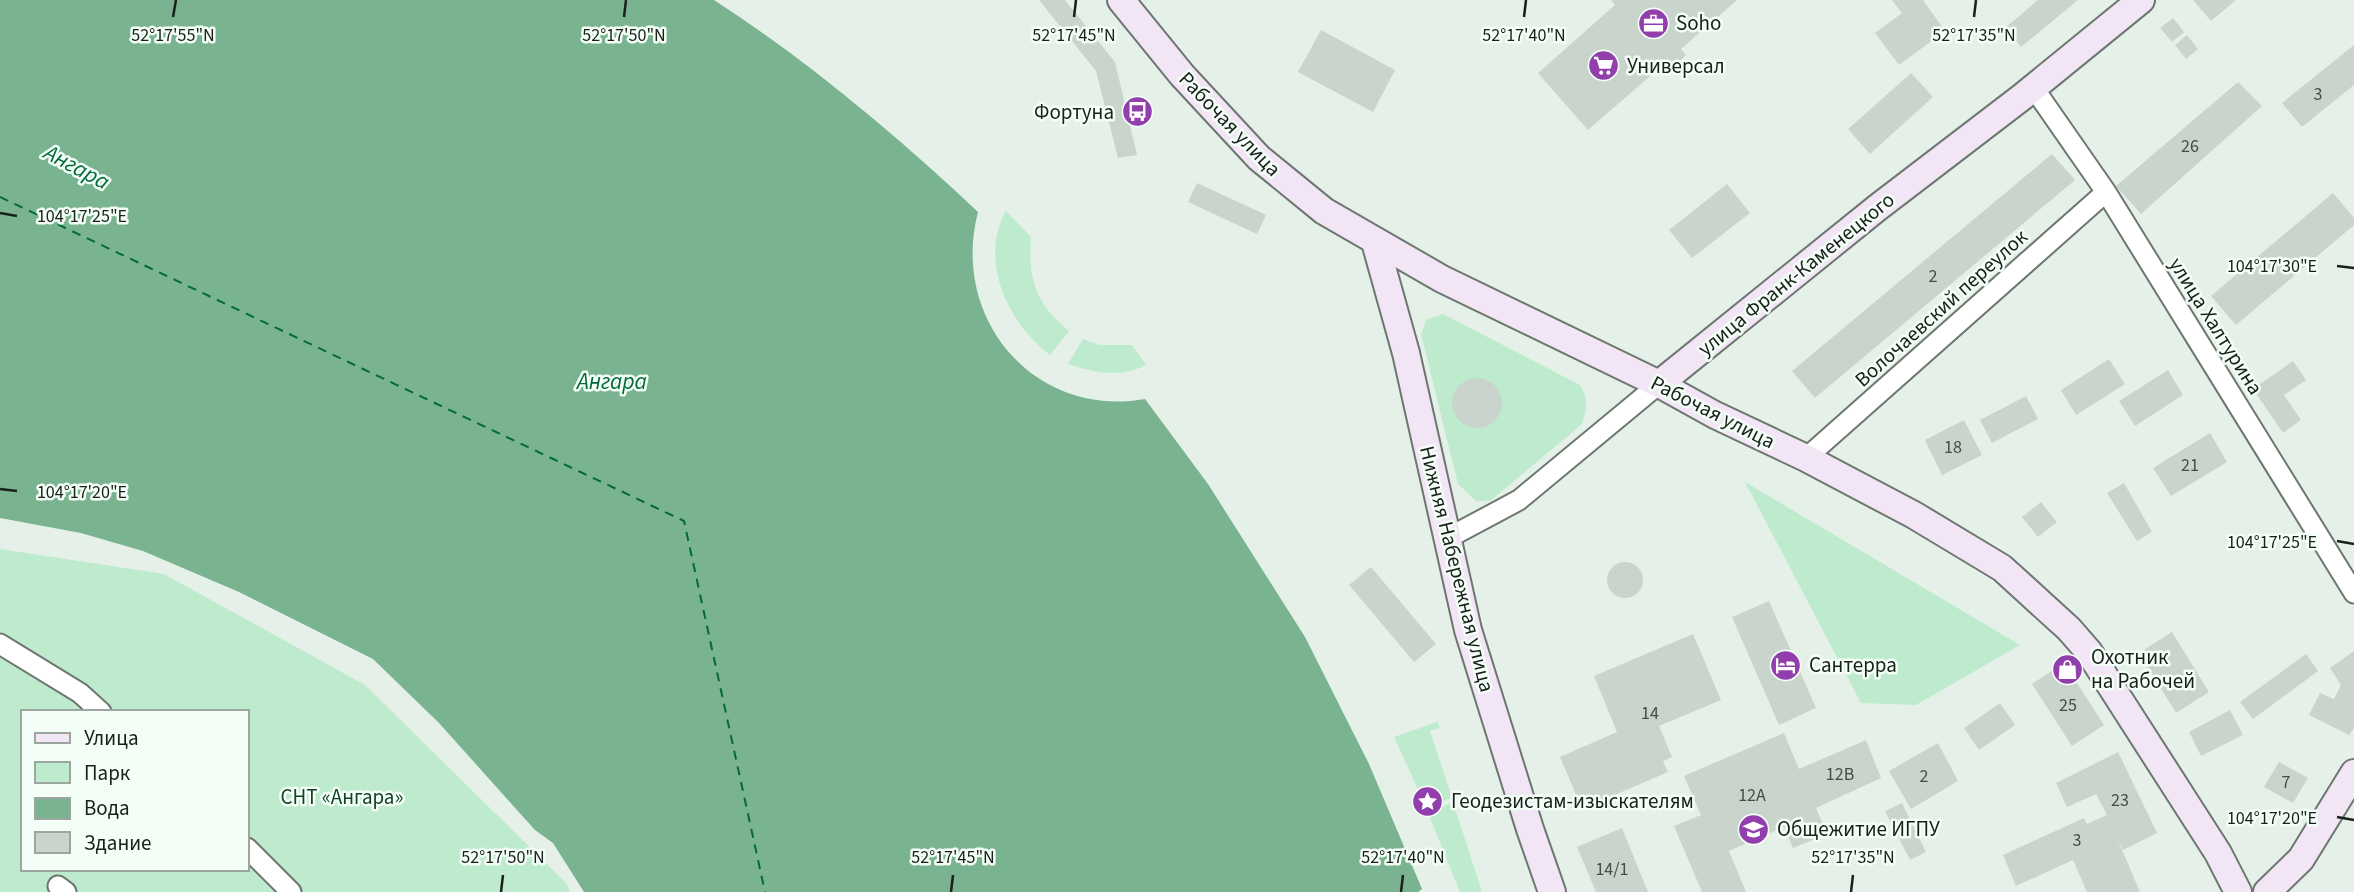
<svg xmlns="http://www.w3.org/2000/svg" width="2354" height="892" font-family="'Source Sans 3',sans-serif">
	<rect width="100%" height="100%" fill="#e5f0e9"/>
	<path fill="#beebcd" fill-rule="evenodd" d="M1006,211L1031,237C1028,279 1035,303 1069,331L1050,355C1008,323 978,261 1006,211Z
		M1443,314L1580,385C1589,399 1587,411 1581,425L1490,501H1476L1458,484L1421,334L1426,320Z
		M1083,339L1099,345H1132L1146,365C1121,378 1094,373 1068,364Z
		M1745,482L2020,645L1916,705L1861,703Z
		M0,549L164,574L365,685L566,883L570,892H0ZM23,712H247V869H23Z
		M1437,722L1440,728L1430,731L1452,798L1426,807L1394,737Z
		M1453,802L1482,892H1460L1428,813Z"/>
	<path fill="#7ab38f" d="M0,0H714C808,61 896,135 978,212C950,318 1034,419 1145,399L1208,484L1305,637L1369,764L1422,889L1418,892H584L553,843L535,830L439,723L373,659L239,592L143,551L81,533L0,518Z"/>
	<g fill="none" stroke-linecap="round" stroke-linejoin="round">
		<path stroke="#04693d" stroke-width="2" stroke-dasharray="9 7" stroke-linecap="butt" d="M0,197L684,521L765,892"/>
	</g>
	<path fill="#c9d4cc" d="M1039,0H1065L1115,62L1137,155L1118,158L1096,71Z
		M1611,0H1737L1681,49L1686,55L1671,69L1665,63L1588,130L1538,73L1615,5Z
		M1892,0H1923L1945,31L1899,65L1875,33L1902,13Z
		M2038,0H2078L2021,47L2005,28Z
		M2193,0H2236L2211,21Z
		M2173,18L2184,32L2172,42L2160,28Z
		M1321,30L1395,70L1373,112L1298,72Z
		M2187,35L2198,49L2186,59L2175,45Z
		M2354,45V85L2302,127L2282,103Z
		M1911,73L1933,97L1870,154L1848,129Z
		M2238,82L2262,106L2141,214L2116,186Z
		M2052,154L2075,180L1815,398L1792,371Z
		M1197,183L1266,215L1257,234L1188,202Z
		M1727,184L1750,213L1692,258L1669,230Z
		M2333,193L2354,218V225L2236,325L2211,296Z
		M2109,359L2125,384L2076,415L2061,390Z
		M2293,361L2306,380L2284,395L2301,420L2283,433L2253,389Z
		M2168,370L2183,395L2135,426L2119,401Z
		M1452 403a25 25 0 1 1 50 0a25 25 0 1 1-50 0Z
		M2026,396L2038,419L1992,443L1980,420Z
		M1964,420L1982,455L1942,475L1925,440Z
		M2210,433L2227,462L2171,496L2153,468Z
		M2124,483L2152,532L2137,541L2107,493Z
		M2041,502L2057,522L2038,537L2022,517Z
		M1607 580a18 18 0 1 1 36 0a18 18 0 1 1-36 0Z
		M1371,567L1436,644L1414,662L1349,585Z
		M1769,601L1816,708L1779,725L1732,617Z
		M2172,632L2209,692L2176,713L2139,653Z
		M1693,634L1721,700L1659,726L1672,757L1663,761L1668,772L1582,809L1560,757L1617,732L1594,676Z
		M2354,651V728L2349,735L2309,715L2320,693L2334,699L2341,685L2330,668Z
		M2306,654L2318,671L2253,719L2240,702Z
		M2064,663L2104,725L2072,746L2032,684Z
		M2000,703L2015,725L1979,750L1964,728Z
		M2230,710L2243,735L2201,756L2189,732Z
		M1784,733L1799,769L1866,740L1881,778L1816,808L1827,834L1793,848L1784,827L1729,851L1746,892H1702L1674,826L1701,815L1684,776Z
		M1938,743L1958,781L1911,809L1889,771Z
		M2118,752L2157,833L2123,850L2117,838L2140,892H2087L2073,860L2016,886L2003,855L2084,818L2087,824L2107,815L2096,794L2067,807L2056,783Z
		M2279,762L2308,778L2293,803L2264,787Z
		M1902,803L1926,852L1910,860L1885,811Z
		M1622,828L1648,892H1596L1577,847Z"/>
	<g fill="none" stroke-linecap="round" stroke-linejoin="round">
		<defs>
			<path id="minor" d="M2033,87L2106,192L2354,593
				M1806,458L2106,192
				M1446,539L1519,500L1659,384
				M0,644L80,693L101,712
				M247,848L291,892
				M58,886L66,892"/>
			<path id="secondary" d="M1121,0L1182,75L1259,158L1324,211L1442,279L1659,384L1715,415L1806,458L1914,515L2002,568L2069,629L2089,652L2218,853L2238,892
				M1375,242L1406,353L1468,630L1530,829L1552,892
				M1659,384L1877,208L2022,97L2141,0
				M2267,892L2301,859L2354,773"/>
		</defs>
		<use href="#minor" stroke="#6d7770" stroke-width="23"/>
		<use href="#secondary" stroke="#6d7770" stroke-width="30"/>
		<use href="#minor" stroke="#fff" stroke-width="19"/>
		<use href="#secondary" stroke="#f2e5f6" stroke-width="26"/>
	</g>
	<path fill="none" stroke="#1b1f1c" stroke-width="2.5" d="M173,17L176,0M624,17L626,0M1074,17L1076,0M1524,17L1526,0M1974,17L1976,0M0,213L17,216M2337,266L2354,268M0,489L17,491M2337,541L2354,544M2337,817L2354,820M501,892L503,875M951,892L953,875M1401,892L1403,875M1851,892L1853,875"/>
	<defs>
		<symbol id="office-disc" viewBox="-11 -11 22 22"><circle r="9.5" fill="#923eac" stroke="#f2fef6"/><path d="M-6-3h4V-5.5h4V-3h4V5H-6ZM-1-4.5V-3h2v-1.5ZM-6 0V1H6V0Z" fill="#fff"/></symbol>
		<symbol id="supermarket-disc" viewBox="-11 -11 22 22"><circle r="9.5" fill="#923eac" stroke="#f2fef6"/><path d="M-6-5.5h2.5l.6 2H6L4.5 2H-2.5L-4.4-4H-6ZM-1.5 3.2a1.3 1.3 0 1 0 .1 0ZM3 3.2a1.3 1.3 0 1 0 .1 0Z" fill="#fff"/></symbol>
		<symbol id="bus-disc" viewBox="-11 -11 22 22"><circle r="9.5" fill="#923eac" stroke="#f2fef6"/><path d="M-5-6H5V4H4V6H2V4H-2V6H-4V4H-5ZM-3.5-4V0h7V-4ZM-3.5 1.2v1.5H-2V1.2ZM2 1.2v1.5H3.5V1.2Z" fill="#fff"/></symbol>
		<symbol id="hotel-disc" viewBox="-11 -11 22 22"><circle r="9.5" fill="#923eac" stroke="#f2fef6"/><path d="M-6-4.5h1.5V1H6V5H4.5V3h-9V5H-6ZM-4 0a1.8 1.8 0 1 1 3.6 0ZM.5 0V-2.5h3Q6-2.5 6 0Z" fill="#fff"/></symbol>
		<symbol id="shop-disc" viewBox="-11 -11 22 22"><circle r="9.5" fill="#923eac" stroke="#f2fef6"/><path d="M-5-2.5h2.3a2.7 3.5 0 0 1 5.4 0H5L5.5 6h-11ZM-1.5-2.5h3a1.5 2.3 0 0 0-3 0Z" fill="#fff"/></symbol>
		<symbol id="sight-disc" viewBox="-11 -11 22 22"><circle r="9.5" fill="#923eac" stroke="#f2fef6"/><path d="M0-6L1.8-2.2L6-1.7L2.9 1.2L3.7 5.4L0 3.3L-3.7 5.4L-2.9 1.2L-6-1.7L-1.8-2.2Z" fill="#fff"/></symbol>
		<symbol id="university-disc" viewBox="-11 -11 22 22"><circle r="9.5" fill="#923eac" stroke="#f2fef6"/><path d="M0-5L7-2L0 1L-7-2ZM-4 1L0 2.5L4 1V4Q0 6-4 4Z" fill="#fff"/></symbol>
	</defs>
	<g fill-rule="evenodd">
		<use href="#office-disc" x="1636" y="6" width="35" height="35"/>
		<use href="#supermarket-disc" x="1586" y="48" width="35" height="35"/>
		<use href="#bus-disc" x="1120" y="94" width="35" height="35"/>
		<use href="#hotel-disc" x="1768" y="648" width="35" height="35"/>
		<use href="#shop-disc" x="2050" y="652" width="35" height="35"/>
		<use href="#sight-disc" x="1410" y="784" width="35" height="35"/>
		<use href="#university-disc" x="1736" y="812" width="35" height="35"/>
	</g>
	<g text-anchor="middle" dominant-baseline="central" stroke-width="5" stroke-linejoin="round" paint-order="stroke">
		<g font-size="18" fill="#464c48">
			<text x="2318" y="94">3</text>
			<text x="2190" y="146">26</text>
			<text x="1933" y="276">2</text>
			<text x="1953" y="447">18</text>
			<text x="2190" y="465">21</text>
			<text x="2068" y="705">25</text>
			<text x="1650" y="713">14</text>
			<text x="1840" y="774">12В</text>
			<text x="1924" y="776">2</text>
			<text x="2286" y="782">7</text>
			<text x="1752" y="795">12А</text>
			<text x="2120" y="800">23</text>
			<text x="2077" y="840">3</text>
			<text x="1612" y="869">14/1</text>
		</g>
		<g font-size="21" fill="#1b1f1c" stroke="#f2fef6" text-anchor="start">
			<text x="1676" y="23">Soho</text>
			<text x="1627" y="66">Универсал</text>
			<text x="1114" y="112" text-anchor="end">Фортуна</text>
			<text x="2091" y="657">Охотник<tspan x="2091" dy="24">на Рабочей</tspan></text>
			<text x="1809" y="665">Сантерра</text>
			<text x="1451" y="801">Геодезистам-изыскателям</text>
			<text x="1777" y="829">Общежитие ИГПУ</text>
		</g>
		<g font-size="21" fill="#1b1f1c" stroke="#f2fef6">
			<text transform="translate(1230 124) rotate(46)">Рабочая улица</text>
			<text transform="translate(1796 274) rotate(-39)">улица Франк-Каменецкого</text>
			<text transform="translate(1941 308) rotate(-42)">Волочаевский переулок</text>
			<text transform="translate(2216 326) rotate(58)">улица Халтурина</text>
			<text transform="translate(1713 412) rotate(27)">Рабочая улица</text>
			<text transform="translate(1457 569) rotate(76)">Нижняя Набережная улица</text>
		</g>
		<g font-size="21" fill="#134028" stroke="#f2fef6">
			<text x="342" y="797">СНТ «Ангара»</text>
		</g>
		<g font-size="23" font-style="italic" fill="#04693d" stroke="#f2fef6">
			<text transform="translate(77 167) rotate(28)">Ангара</text>
			<text x="612" y="381">Ангара</text>
		</g>
	</g>
	<g font-size="18" text-anchor="middle" fill="#1b1f1c" stroke="#f2fef6" stroke-width="5" stroke-linejoin="round" paint-order="stroke">
		<text x="173" y="41">52°17'55"N</text>
		<text x="624" y="41">52°17'50"N</text>
		<text x="1074" y="41">52°17'45"N</text>
		<text x="1524" y="41">52°17'40"N</text>
		<text x="1974" y="41">52°17'35"N</text>
		<text x="82" y="222">104°17'25"E</text>
		<text x="2272" y="272">104°17'30"E</text>
		<text x="82" y="498">104°17'20"E</text>
		<text x="2272" y="548">104°17'25"E</text>
		<text x="2272" y="824">104°17'20"E</text>
		<text x="503" y="863">52°17'50"N</text>
		<text x="953" y="863">52°17'45"N</text>
		<text x="1403" y="863">52°17'40"N</text>
		<text x="1853" y="863">52°17'35"N</text>
	</g>
	<rect x="21" y="710" width="228" height="161" fill="#f2fef6" stroke="#9ca59f" stroke-width="2"/>
	<rect x="35" y="733" width="35" height="10" fill="#f2e5f6" stroke="#9ca59f" stroke-width="2"/>
	<text x="84" y="745" font-size="21" fill="#1b1f1c">Улица</text>
	<rect x="35" y="762" width="35" height="21" fill="#beebcd" stroke="#9ca59f" stroke-width="2"/>
	<text x="84" y="780" font-size="21" fill="#1b1f1c">Парк</text>
	<rect x="35" y="798" width="35" height="21" fill="#7ab38f" stroke="#9ca59f" stroke-width="2"/>
	<text x="84" y="815" font-size="21" fill="#1b1f1c">Вода</text>
	<rect x="35" y="832" width="35" height="21" fill="#c9d4cc" stroke="#9ca59f" stroke-width="2"/>
	<text x="84" y="850" font-size="21" fill="#1b1f1c">Здание</text>
</svg>
